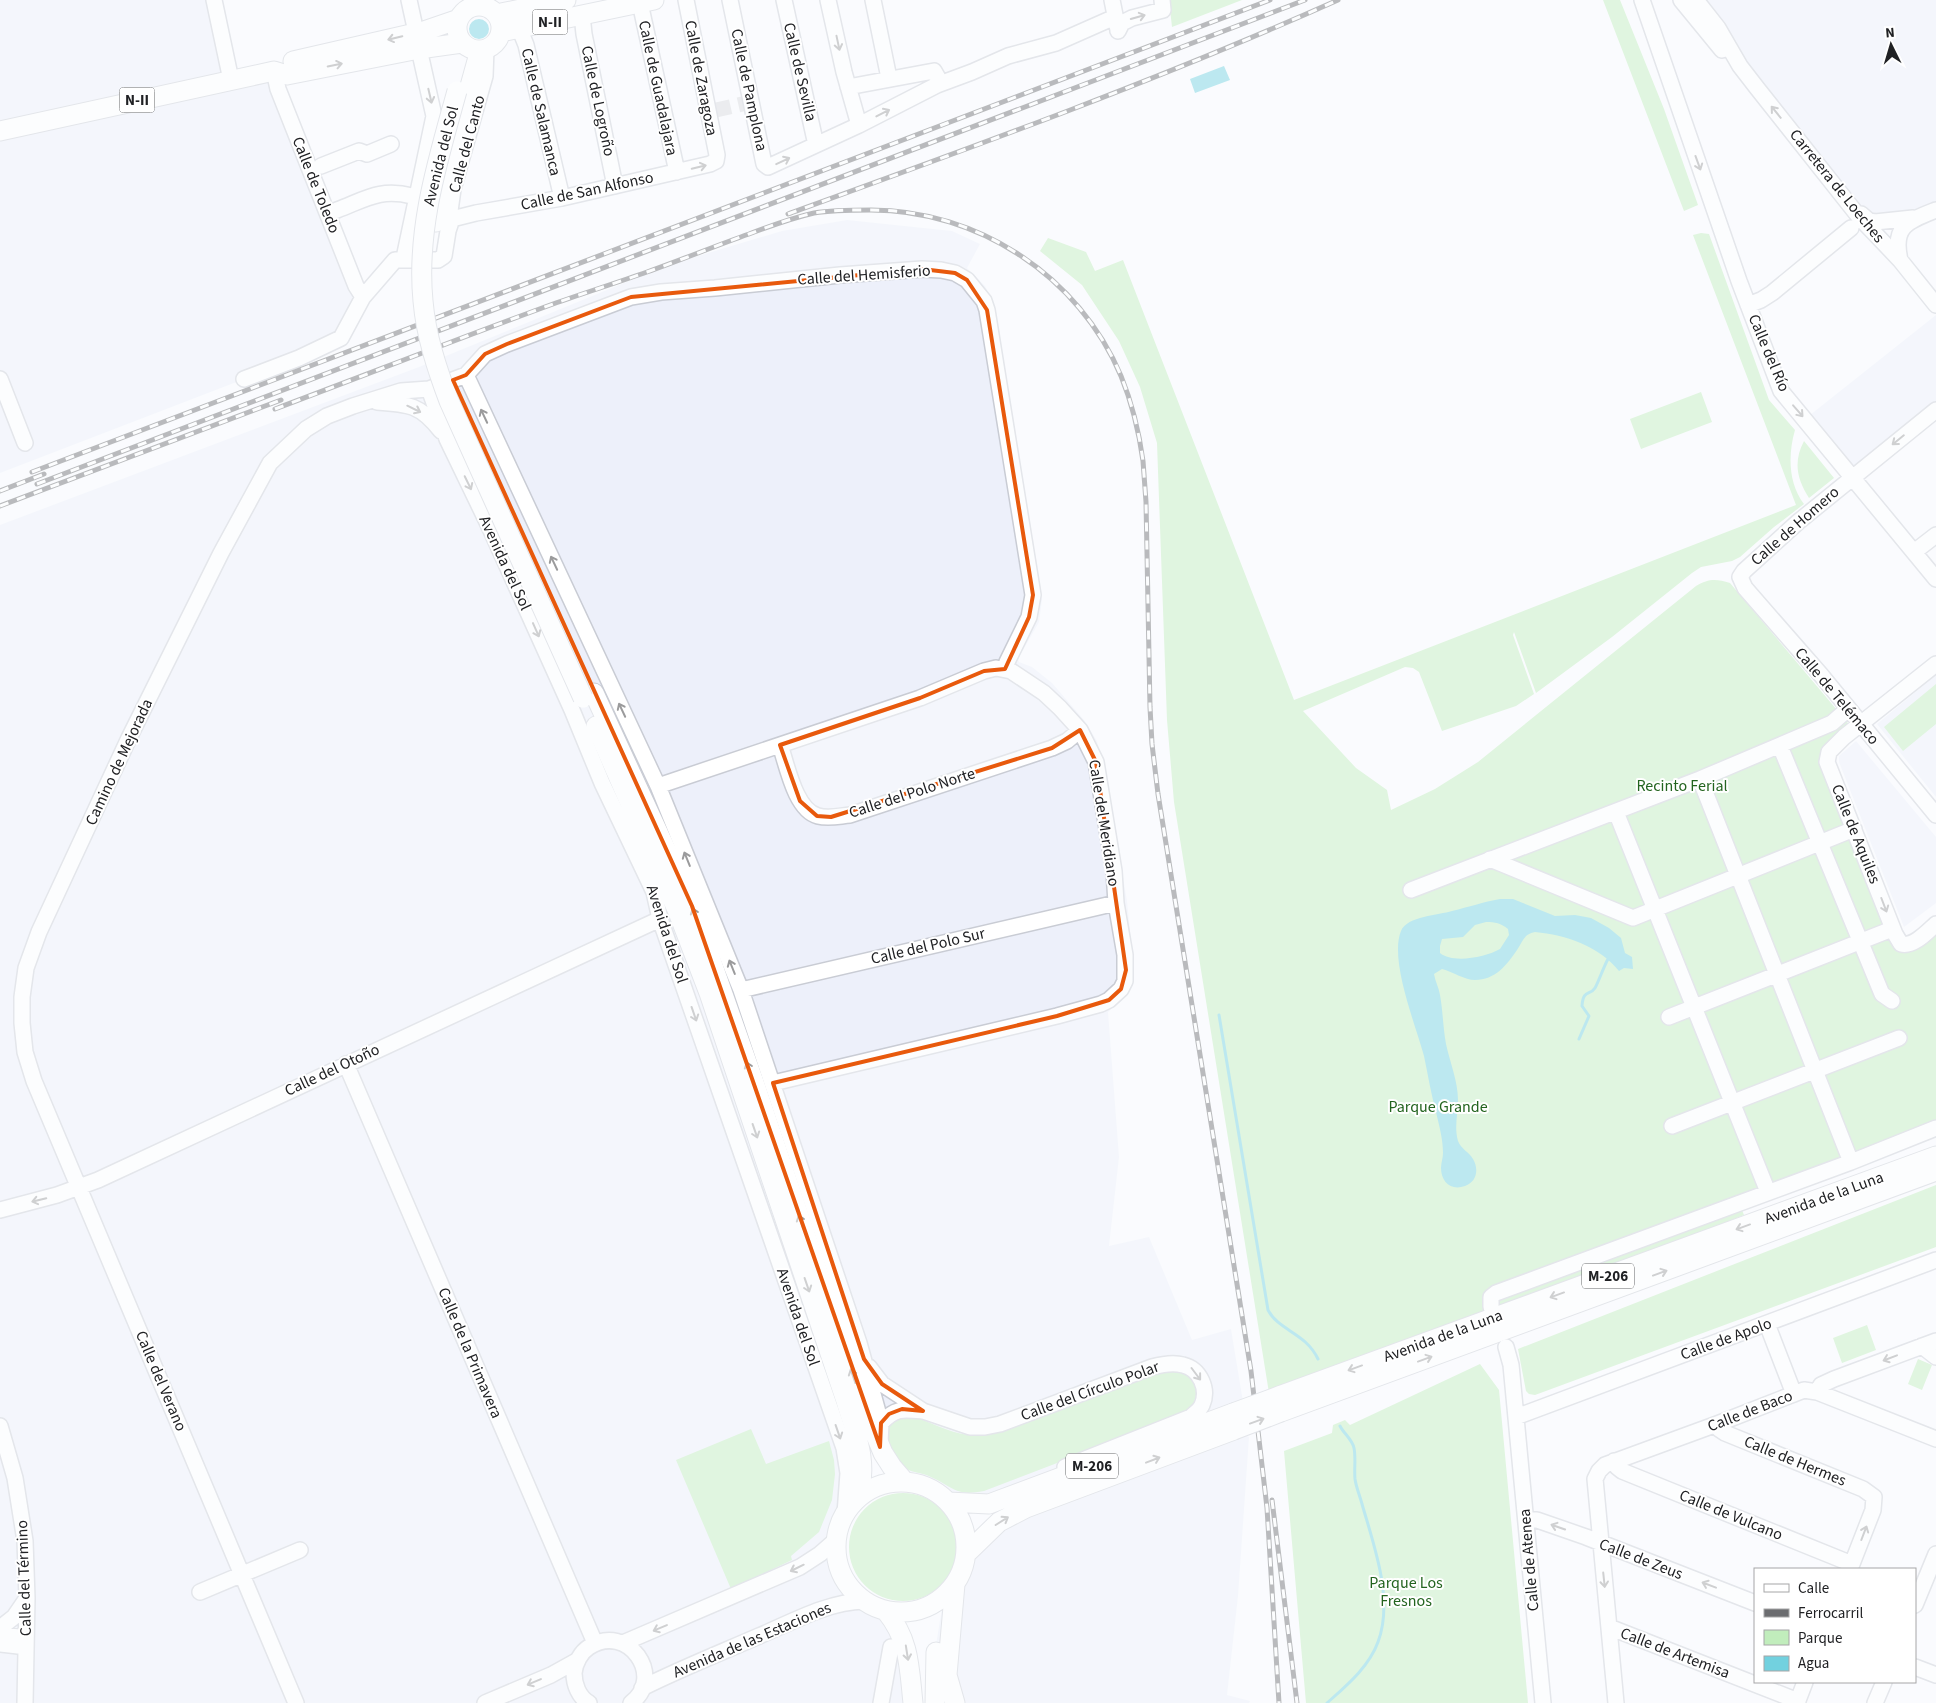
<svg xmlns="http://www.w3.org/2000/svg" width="1936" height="1703" font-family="'Source Sans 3',sans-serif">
	<rect width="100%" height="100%" fill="#fafbfe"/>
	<path fill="#edf0fa" d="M0,0H214L231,80L274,71L363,297L341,338L299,358L0,473Z
		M1696,0H1936V210L1869,221Z
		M847,220L952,231L980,244L967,268L985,286L991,298L996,312L1042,600L1039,622L1018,659L1019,662L1032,667L1052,683L1084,720L1097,741L1104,768L1127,901L1134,971L1132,985L1120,1001L1108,1012L1119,1157L1109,1246L1149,1237L1192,1340L1231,1329L1243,1402L989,1504L948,1502L937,1492L922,1485L905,1482L846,1401L845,1514L839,1526L836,1540V1554L840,1569L847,1583L857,1595L874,1607L886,1611L913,1703H0V525L419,367L668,265L782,231Z
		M1936,315V410L1852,477L1805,419Z
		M1936,675V797L1877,724Z
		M1856,741L1936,837V903L1904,927L1839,762V756Z
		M1234,1430L1249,1437L1238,1596L1227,1695L1250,1701L1249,1703H935L936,1645L944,1596L955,1584L963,1569L966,1554L999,1522Z"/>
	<path fill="#c1edbc" d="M1169,0H1242L1172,27Z
		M1603,0H1620L1664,109L1698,205L1684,211Z
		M1701,233L1709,234L1769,400L1795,430C1788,454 1788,483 1804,504L1774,527L1740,557L1732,561L1701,567L1692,573L1612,637L1536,693L1514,632L1513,635L1534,694L1516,706L1442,731L1419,672L1413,668L1405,667L1303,711L1356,768L1387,790L1391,810L1435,789L1478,762L1696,586C1709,578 1717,579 1730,583L1853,729L1829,752L1901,944L1936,924V1128L1739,1203L1744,1215L1600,1273L1269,1393L1174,802L1167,720L1157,443L1140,387L1119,341L1082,285L1040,251L1048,238L1086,252L1095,271L1123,260L1294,700L1796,505L1693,235Z
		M1701,392L1712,422L1641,449L1630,419Z
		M1804,441L1834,478L1809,498C1797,479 1793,462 1804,441Z
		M1936,684V724L1903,751L1884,727Z
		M1936,1185V1247L1535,1395L1529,1394L1526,1391L1518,1349Z
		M1867,1325L1876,1350L1842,1363L1833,1338Z
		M1918,1359L1932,1365L1922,1390L1908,1384Z
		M1480,1364L1499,1390L1528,1703H1306L1284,1451L1332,1433L1333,1425L1345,1420L1350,1425Z
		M1173,1370L1191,1375L1198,1386L1194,1403L1185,1414L984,1491C956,1496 956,1489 933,1478C926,1474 918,1473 911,1471C891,1464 886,1440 887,1422L906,1414C927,1420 948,1433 969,1435C976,1435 982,1435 989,1434L1160,1372Z
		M751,1429L766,1464L829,1441L834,1460L835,1474L832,1500L819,1532L791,1556L792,1560L731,1589L676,1460Z
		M849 1547a54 54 0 1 1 108 0a54 54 0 1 1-108 0Z"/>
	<path fill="#72d1df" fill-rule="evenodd" d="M469 29a10 10 0 1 1 20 0a10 10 0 1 1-20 0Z
		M1224,66L1230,80L1195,93L1190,79Z
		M1500,899H1513L1555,916L1575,915L1591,918L1609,928L1621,938L1625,953L1632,957L1633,969L1624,968L1619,971C1599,946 1566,935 1535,932C1524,934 1523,941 1517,950C1507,965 1495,980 1475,980C1465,980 1453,972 1442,969L1434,974C1435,981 1439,988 1440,995C1443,1012 1443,1028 1446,1044C1450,1063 1458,1081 1458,1100C1458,1114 1454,1127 1458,1141C1461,1149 1469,1152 1473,1159C1479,1169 1477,1182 1465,1186C1451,1191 1441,1182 1441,1168C1441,1163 1443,1158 1443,1153C1443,1139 1439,1125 1436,1112C1431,1094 1428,1075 1424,1056C1416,1026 1389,960 1401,931C1407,916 1439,915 1452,911C1469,907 1483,902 1500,899ZM1486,922C1495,922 1501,923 1508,929L1509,935L1500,949C1486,957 1453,964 1440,953V946L1442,939L1463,937L1475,925Z"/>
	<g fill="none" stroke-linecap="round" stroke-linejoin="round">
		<path stroke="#72d1df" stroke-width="3" d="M1219,1015L1268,1310C1279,1331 1305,1332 1318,1359
			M1579,1039L1589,1016L1582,1006C1583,989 1590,996 1595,988C1598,983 1604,966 1608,959
			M1327,1703C1346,1686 1369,1667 1378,1642C1394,1599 1374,1546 1362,1504C1360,1496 1356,1487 1355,1479C1354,1469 1356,1458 1354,1448C1352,1439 1344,1434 1340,1426"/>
		<path stroke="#d9dadd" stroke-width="15" stroke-dasharray="15 8" stroke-linecap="butt" d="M716,110L747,103"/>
		<defs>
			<path id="minor" d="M214,0L231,80
				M409,0L414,23
				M730,0L764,164L768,167L859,125
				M784,0L816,145
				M828,0L844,72L859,125L937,85L972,72L1008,56L1056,43L1108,20
				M873,0L889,78
				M1112,0L1118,30
				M1642,0L1739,281L1781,391L1936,579
				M1681,0L1722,50
				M1696,0L1718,28L1740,66L1757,88L1860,218L1900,260L1936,305
				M640,3L677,172
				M582,15L584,34L615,186
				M517,29L522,35L526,45L562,198
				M1118,31L1122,23L1132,18L1163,10L1162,0
				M274,71L278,89L356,286L363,297
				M848,87L934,71L938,78L937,85
				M321,166L359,151L367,154L391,144
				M337,210C366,199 380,188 412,196
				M1861,214L1869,221L1875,222L1913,218
				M452,219L476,213L562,198L710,164L716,161L717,155L686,0
				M404,258L434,116L419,49
				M1900,260C1892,226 1908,221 1936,210
				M1748,305L1761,300L1772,293L1851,228
				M466,375L658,786L741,990L859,1343L881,1423L880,1443
				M0,379L25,443
				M244,379L299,358L341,338L363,297L395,260H438L444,256L448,231L452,219L450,211L453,189L485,76L486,49
				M429,389L447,439L489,526L572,710L602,783L654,892L660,919L844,1448L848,1473L845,1514
				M377,402C409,404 421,405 441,431
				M1936,410L1798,522L1744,571L1740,577L1745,588L1821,675L1936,815
				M1914,552L1936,535
				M1936,664L1844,737L1829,752L1827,762L1895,934L1901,944C1914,947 1927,932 1936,924
				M780,745C787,765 795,810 818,816C829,819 839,816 850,815L1052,748L1067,741L1080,730
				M1780,746L1882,994L1892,1001
				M1700,779L1851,1162
				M658,786L920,698L984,671L996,668L1011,671L1044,693L1060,708L1080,730L1096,762L1114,871L1116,903L1125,955V981L1121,989L1109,1000L1101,1004L1057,1016L773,1083
				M1616,812L1768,1192
				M1490,859L1633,918L1854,829
				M1411,890L1700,779L1832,723L1848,709
				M741,990L1116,903
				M1669,1017L1887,931
				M346,1064L595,1643
				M1672,1126L1899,1038
				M0,1210L57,1195L98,1180L660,919
				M1491,1307V1297L1496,1293L1851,1162L1936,1128
				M1767,1324L1794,1394
				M1922,1346L1936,1357
				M1506,1347L1511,1365L1543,1703
				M869,1367L882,1384L923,1411L970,1427H985L1000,1424L1152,1367C1163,1364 1173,1362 1183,1365C1200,1369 1209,1389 1202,1405C1200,1410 1195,1413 1191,1417L1065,1467
				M1817,1392L1821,1385L1834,1379L1936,1341
				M1516,1417L1936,1260
				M881,1423C895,1408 902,1409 922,1411
				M1717,1424L1719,1429L1725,1433L1863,1489L1874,1497L1873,1510L1850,1569
				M0,1426L15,1478L25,1541L27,1598L25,1703
				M1614,1461L1617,1467L1622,1471L1852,1564
				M1526,1520H1537L1586,1537L1755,1603
				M200,1592L300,1550
				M1915,1605L1936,1554
				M1609,1627L1798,1701
				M0,1628L14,1617L27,1598
				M0,1635L19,1637L26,1642L18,1646L0,1644
				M623,1643L800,1567L820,1554L836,1540
				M1915,1667L1936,1675
				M642,1688C680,1669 720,1653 759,1636C792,1622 827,1602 864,1601
				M296,1703L34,1081L25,1052L22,1023V997L26,968L39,932L129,738L221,553L270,463L306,429L327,416L353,406L401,391L429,389L466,375L485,354L507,344L631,297L661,292L715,288L840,275L922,269L941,270L955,273L967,280L984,301L987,310L1033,595L1029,617L1007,662L1005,669
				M485,1703L551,1675L578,1660
				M589,1703C579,1697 574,1685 574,1673C575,1663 581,1652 589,1647C628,1622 666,1677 631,1703
				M881,1703L891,1647
				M1616,1703L1595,1479L1599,1471L1605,1465L1717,1424L1804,1390L1817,1392L1936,1439
				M1797,1703L1805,1682
				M1875,1703L1884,1682"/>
			<path id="major" d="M457 28a22 22 0 1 1 44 0a22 22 0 1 1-44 0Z
				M496,14L566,0
				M501,32L654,0
				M293,61L424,31L459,19
				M0,131L274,71L287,75L419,49L462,43
				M436,222L450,158L480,50
				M594,693L692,906L756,1088L860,1397L883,1453L892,1467L905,1482
				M596,726L678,912L709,993L846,1401C857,1438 867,1458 859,1497
				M1279,1396L1936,1156
				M1281,1412L1936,1171
				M836 1547a65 65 0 1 1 130 0a65 65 0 1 1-130 0Z
				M948,1502L989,1504L1233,1413
				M966,1554L999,1522L1026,1508L1234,1430
				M886,1611C910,1641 909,1666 913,1703
				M935,1703L936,1652
				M955,1703L947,1675L955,1584"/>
		</defs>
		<use href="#minor" stroke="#c9ccd4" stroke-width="18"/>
		<use href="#major" stroke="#c9ccd4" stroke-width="21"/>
		<use href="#minor" stroke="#fff" stroke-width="15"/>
		<use href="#major" stroke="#fff" stroke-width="19"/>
		<defs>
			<path id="rail" d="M788,214C973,147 1159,80 1338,0
				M275,409C368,374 460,338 553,304C584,293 616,283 647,272C681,260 715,246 749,234C770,226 792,218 814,213C832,210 852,210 871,210C978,210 1079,276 1121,376C1132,403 1139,432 1143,461L1146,502L1150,707L1152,744L1158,794L1251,1371L1267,1508L1279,1703
				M32,472L1270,0
				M37,484L1305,0
				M0,491L44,474
				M0,506L281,400
				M1272,1500L1297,1703"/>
		</defs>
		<use href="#rail" stroke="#6b6c6f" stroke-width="5"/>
		<use href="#rail" stroke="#fff" stroke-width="3" stroke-dasharray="9" stroke-linecap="butt"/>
		<defs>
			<path id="major-bridge" d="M457,91C438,160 416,229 423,301C426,336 437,369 449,401L583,698
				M1233,1413L1279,1396
				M1234,1430L1281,1412"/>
		</defs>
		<use href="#major-bridge" stroke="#c9ccd4" stroke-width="21" stroke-linecap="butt"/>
		<use href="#major-bridge" stroke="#fff" stroke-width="19"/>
	</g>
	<defs><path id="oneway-shaft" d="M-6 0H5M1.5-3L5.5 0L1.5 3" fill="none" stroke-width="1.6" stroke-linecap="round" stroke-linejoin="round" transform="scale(1.25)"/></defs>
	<g stroke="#9b9b9c">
		<use href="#oneway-shaft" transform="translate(1138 17) rotate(-16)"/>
		<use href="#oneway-shaft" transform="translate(395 38) rotate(167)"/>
		<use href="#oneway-shaft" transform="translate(838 43) rotate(78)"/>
		<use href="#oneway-shaft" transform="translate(335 65) rotate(-11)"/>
		<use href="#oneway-shaft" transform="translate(430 96) rotate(77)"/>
		<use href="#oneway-shaft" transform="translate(1776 112) rotate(-129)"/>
		<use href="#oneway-shaft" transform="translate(883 113) rotate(-27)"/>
		<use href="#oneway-shaft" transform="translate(783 161) rotate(-25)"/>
		<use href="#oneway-shaft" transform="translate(1698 163) rotate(70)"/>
		<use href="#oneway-shaft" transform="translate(699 167) rotate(-14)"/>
		<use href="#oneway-shaft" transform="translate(414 409) rotate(26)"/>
		<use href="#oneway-shaft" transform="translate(1798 411) rotate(49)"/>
		<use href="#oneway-shaft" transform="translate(484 416) rotate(-115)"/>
		<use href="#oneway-shaft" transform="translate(1898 440) rotate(141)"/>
		<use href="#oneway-shaft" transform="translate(468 483) rotate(64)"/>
		<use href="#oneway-shaft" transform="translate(554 563) rotate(-115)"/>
		<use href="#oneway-shaft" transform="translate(536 630) rotate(66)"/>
		<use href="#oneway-shaft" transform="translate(622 710) rotate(-115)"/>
		<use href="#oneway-shaft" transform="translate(687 859) rotate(-112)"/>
		<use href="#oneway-shaft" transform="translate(1884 905) rotate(69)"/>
		<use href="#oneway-shaft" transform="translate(695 915) rotate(-109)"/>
		<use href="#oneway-shaft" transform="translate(732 967) rotate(-112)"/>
		<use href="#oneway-shaft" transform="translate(694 1014) rotate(71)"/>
		<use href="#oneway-shaft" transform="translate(749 1069) rotate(-109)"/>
		<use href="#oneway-shaft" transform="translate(755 1131) rotate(71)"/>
		<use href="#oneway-shaft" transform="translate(39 1200) rotate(166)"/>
		<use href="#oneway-shaft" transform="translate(801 1222) rotate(-109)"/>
		<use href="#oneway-shaft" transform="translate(1743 1227) rotate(160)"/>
		<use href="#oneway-shaft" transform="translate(1660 1273) rotate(-20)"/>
		<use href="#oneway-shaft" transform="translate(807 1285) rotate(71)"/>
		<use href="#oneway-shaft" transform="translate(1557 1295) rotate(160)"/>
		<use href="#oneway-shaft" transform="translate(1890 1358) rotate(159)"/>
		<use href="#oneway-shaft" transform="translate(1425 1359) rotate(-20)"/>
		<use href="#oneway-shaft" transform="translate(1355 1368) rotate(160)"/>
		<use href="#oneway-shaft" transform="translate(1196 1374) rotate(53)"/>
		<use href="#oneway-shaft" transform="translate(853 1376) rotate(-109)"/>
		<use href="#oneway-shaft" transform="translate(1257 1421) rotate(-20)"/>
		<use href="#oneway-shaft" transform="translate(838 1432) rotate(71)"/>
		<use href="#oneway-shaft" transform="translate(1153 1460) rotate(-21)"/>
		<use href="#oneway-shaft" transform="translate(1002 1521) rotate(-32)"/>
		<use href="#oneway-shaft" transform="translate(1558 1527) rotate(-161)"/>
		<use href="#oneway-shaft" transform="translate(1864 1533) rotate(-69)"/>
		<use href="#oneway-shaft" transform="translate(797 1568) rotate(154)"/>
		<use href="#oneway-shaft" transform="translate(1604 1580) rotate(84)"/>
		<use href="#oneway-shaft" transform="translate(1709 1585) rotate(-159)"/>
		<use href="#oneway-shaft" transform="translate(660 1628) rotate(157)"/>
		<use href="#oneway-shaft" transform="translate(907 1653) rotate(81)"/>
		<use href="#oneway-shaft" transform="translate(534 1682) rotate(157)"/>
	</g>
	<path d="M0 0H1936V1703H0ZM922,269L955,273L967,280L987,310L1033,595L1029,617L1005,669L984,671L920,698L780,745L800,801L817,816L831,817L1052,748L1080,730L1096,762L1126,970L1121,989L1109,1000L1057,1016L773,1083L864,1359L882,1384L923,1411L902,1409L889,1414L881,1423L880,1447L692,906L453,380L466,375L485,354L507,344L631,297Z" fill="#fafbfe" fill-opacity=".55" fill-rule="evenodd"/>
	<path fill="none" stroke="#e8590c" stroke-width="4" stroke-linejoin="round" d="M922,269L955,273L967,280L987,310L1033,595L1029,617L1005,669L984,671L920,698L780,745L800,801L817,816L831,817L1052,748L1080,730L1096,762L1126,970L1121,989L1109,1000L1057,1016L773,1083L864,1359L882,1384L923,1411L902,1409L889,1414L881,1423L880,1447L692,906L453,380L466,375L485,354L507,344L631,297Z"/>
	<g text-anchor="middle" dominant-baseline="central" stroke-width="4" stroke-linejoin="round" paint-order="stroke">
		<g fill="#fff" stroke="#636466" stroke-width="1">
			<rect x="532.5" y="9.5" width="35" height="25" rx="4"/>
			<rect x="119.5" y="87.5" width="35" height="25" rx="4"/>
			<rect x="1582" y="1263.5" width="52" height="25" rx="4"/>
			<rect x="1066" y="1453.5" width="52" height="25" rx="4"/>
		</g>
		<g font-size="15" font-weight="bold" fill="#202124">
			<text x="550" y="22">N-II</text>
			<text x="137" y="100">N-II</text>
			<text x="1608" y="1276">M-206</text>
			<text x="1092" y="1466">M-206</text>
		</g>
		<g font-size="16" fill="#202124" stroke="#fff">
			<text transform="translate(800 72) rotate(77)">Calle de Sevilla</text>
			<text transform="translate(701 78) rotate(79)">Calle de Zaragoza</text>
			<text transform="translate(658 88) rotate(78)">Calle de Guadalajara</text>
			<text transform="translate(749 90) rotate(78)">Calle de Pamplona</text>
			<text transform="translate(598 101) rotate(78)">Calle de Logroño</text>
			<text transform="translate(541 112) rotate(77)">Calle de Salamanca</text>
			<text transform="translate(467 144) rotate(-75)">Calle del Canto</text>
			<text transform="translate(441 156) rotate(-76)">Avenida del Sol</text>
			<text transform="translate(316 185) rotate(68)">Calle de Toledo</text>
			<text transform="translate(1837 186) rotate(51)">Carretera de Loeches</text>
			<text transform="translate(587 191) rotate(-12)">Calle de San Alfonso</text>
			<text transform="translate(864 275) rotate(-4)">Calle del Hemisferio</text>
			<text transform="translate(1769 353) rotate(67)">Calle del Río</text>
			<text transform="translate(1795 526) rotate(-41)">Calle de Homero</text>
			<text transform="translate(505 563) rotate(65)">Avenida del Sol</text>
			<text transform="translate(1837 696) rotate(50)">Calle de Telémaco</text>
			<text transform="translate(119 762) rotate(-65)">Camino de Mejorada</text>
			<text transform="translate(912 793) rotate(-18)">Calle del Polo Norte</text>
			<text transform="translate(1104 823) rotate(81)">Calle del Meridiano</text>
			<text transform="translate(1856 834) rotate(68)">Calle de Aquiles</text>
			<text transform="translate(667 934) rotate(72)">Avenida del Sol</text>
			<text transform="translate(928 946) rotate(-13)">Calle del Polo Sur</text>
			<text transform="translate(332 1070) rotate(-25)">Calle del Otoño</text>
			<text transform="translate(1824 1198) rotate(-20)">Avenida de la Luna</text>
			<text transform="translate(798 1317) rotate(71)">Avenida del Sol</text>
			<text transform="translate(1443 1336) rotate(-20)">Avenida de la Luna</text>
			<text transform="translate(1726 1339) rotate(-20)">Calle de Apolo</text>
			<text transform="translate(470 1353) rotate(67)">Calle de la Primavera</text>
			<text transform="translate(161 1381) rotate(67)">Calle del Verano</text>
			<text transform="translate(1090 1391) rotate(-20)">Calle del Círculo Polar</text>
			<text transform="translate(1750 1411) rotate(-21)">Calle de Baco</text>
			<text transform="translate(1795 1461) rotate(22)">Calle de Hermes</text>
			<text transform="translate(1731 1515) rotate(22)">Calle de Vulcano</text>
			<text transform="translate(1641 1559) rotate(21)">Calle de Zeus</text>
			<text transform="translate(1529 1560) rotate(-95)">Calle de Atenea</text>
			<text transform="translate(24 1578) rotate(-92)">Calle del Término</text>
			<text transform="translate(752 1640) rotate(-23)">Avenida de las Estaciones</text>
			<text transform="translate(1675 1653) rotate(21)">Calle de Artemisa</text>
		</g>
		<g font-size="16" fill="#23641f" stroke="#fff">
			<text x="1682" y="786">Recinto Ferial</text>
			<text x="1438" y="1107">Parque Grande</text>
			<text x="1406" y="1583">Parque Los<tspan x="1406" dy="18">Fresnos</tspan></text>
		</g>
	</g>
	<rect x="1754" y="1568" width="162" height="115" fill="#ffffff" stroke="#a6a6a7"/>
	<rect x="1764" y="1584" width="25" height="8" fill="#ffffff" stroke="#a6a6a7"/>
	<text x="1798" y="1593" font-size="15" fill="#202124">Calle</text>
	<rect x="1764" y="1609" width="25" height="8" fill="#6b6c6f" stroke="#a6a6a7"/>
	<text x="1798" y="1618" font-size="15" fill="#202124">Ferrocarril</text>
	<rect x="1764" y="1630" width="25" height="15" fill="#c1edbc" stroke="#a6a6a7"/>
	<text x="1798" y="1643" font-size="15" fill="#202124">Parque</text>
	<rect x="1764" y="1656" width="25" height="15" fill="#72d1df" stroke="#a6a6a7"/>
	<text x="1798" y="1668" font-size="15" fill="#202124">Agua</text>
	<g transform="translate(1891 45) rotate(355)" stroke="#ffffff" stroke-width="4" paint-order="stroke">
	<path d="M0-4L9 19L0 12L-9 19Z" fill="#202124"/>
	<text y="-8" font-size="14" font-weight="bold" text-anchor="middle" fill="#202124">N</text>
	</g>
</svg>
